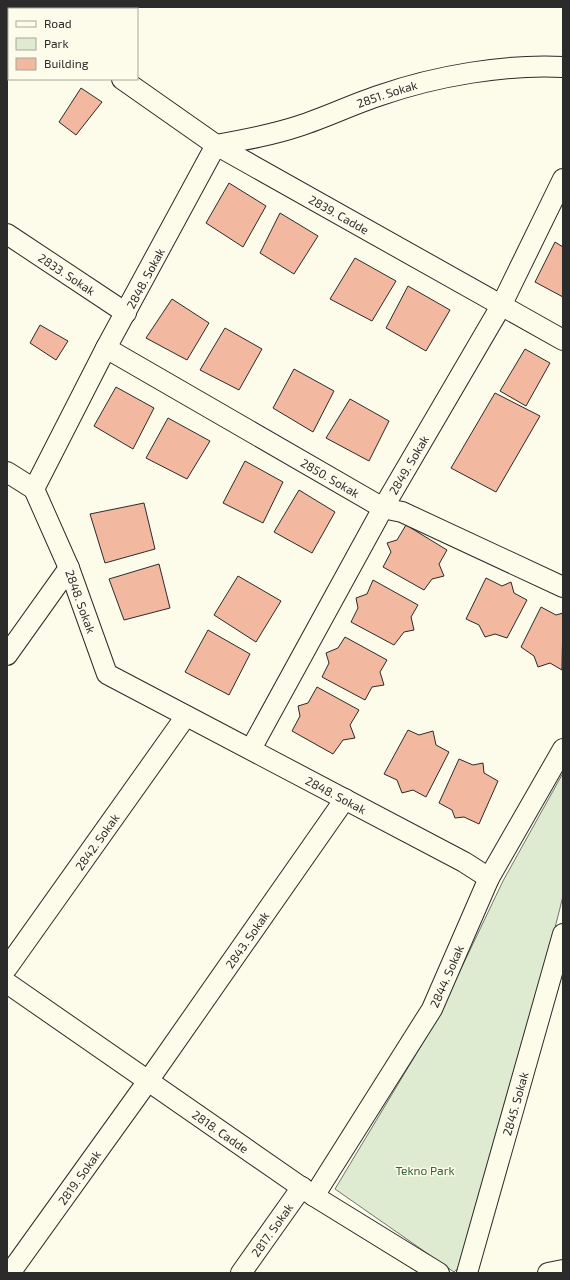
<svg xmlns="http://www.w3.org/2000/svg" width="570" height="1280" font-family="'Exo 2',sans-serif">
	<rect width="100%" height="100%" fill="#fdfbea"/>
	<path fill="#deebd1" stroke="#74746e" d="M563,773V896L473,1253L454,1272L335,1189L436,1021L503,881Z"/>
	<path fill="#f2b8a0" stroke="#2b2b2b" d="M81,88L102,102L76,135L59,122Z
		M229,183L266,206L243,247L206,223Z
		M280,213L318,236L294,274L260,253Z
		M555,242L563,247V297L535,282Z
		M355,258L396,281L372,321L330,299Z
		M408,286L450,310L426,351L386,328Z
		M172,299L209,323L187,360L146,338Z
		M40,325L68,341L56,360L30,343Z
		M225,328L262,349L239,390L200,370Z
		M525,349L550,363L526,406L500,391Z
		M294,369L334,391L313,432L273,408Z
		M116,387L154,408L133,449L94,426Z
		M495,393L540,416L496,492L451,468Z
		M350,399L389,421L369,461L326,438Z
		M168,418L210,441L187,479L146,458Z
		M245,461L283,482L263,523L223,503Z
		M299,490L335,512L312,553L274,532Z
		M144,503L155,549L105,563L90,514Z
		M406,525L447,550L439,564L444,576L432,579L424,590L383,567L391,552L387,543L397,540Z
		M159,564L170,608L124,620L109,579Z
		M238,576L281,601L256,642L214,615Z
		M486,578L502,586L511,582L514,593L527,600L507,638L495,634L485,637L479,625L466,619Z
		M373,580L418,605L411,617L414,630L404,632L394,645L351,622L358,608L356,598L367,594Z
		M541,607L556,615L563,613L562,670L550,663L538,667L534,656L521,647Z
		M208,630L250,654L229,695L185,672Z
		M345,637L387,660L380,672L384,685L372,687L365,700L322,677L329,663L326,653L338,648Z
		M317,687L359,710L350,725L355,738L343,740L333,754L292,731L300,716L298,706L308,703Z
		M408,730L419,735L433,731L436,745L449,752L426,797L413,790L402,793L397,780L384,774Z
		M459,759L473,765L483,763L484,773L498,781L479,824L464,817L455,818L452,810L439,803Z"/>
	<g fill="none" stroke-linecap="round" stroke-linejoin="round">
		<defs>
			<g id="minor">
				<path d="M19,7L21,9"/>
				<path id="s1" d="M122,79L216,145L563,340"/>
				<path id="s2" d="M216,145L106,348L34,489L69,568L107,674L464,862L489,878"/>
				<path id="s3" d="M216,145C244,140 272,135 299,126C327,117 353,104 381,95C436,76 505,64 563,67"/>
				<path id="s4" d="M7,234L126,313"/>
				<path id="s5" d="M106,348L383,508L402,512L563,587"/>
				<path d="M7,472L34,489"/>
				<path d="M7,655L69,568"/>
				<path id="s6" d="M251,749L383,508L501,306L563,179"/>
				<path id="s7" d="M7,968L186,716"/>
				<path id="s8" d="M7,983L314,1196L439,1273"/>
				<path id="s9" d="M314,1196L432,1009L489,878L563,749"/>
				<path id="s10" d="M10,1273L148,1081L345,799"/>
				<path id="s11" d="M241,1273L302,1187"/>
				<path id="s12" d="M467,1273L563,934"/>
				<path d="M548,1273L563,1270"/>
			</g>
		</defs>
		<use href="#minor" stroke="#2b2b2b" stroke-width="22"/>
		<use href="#minor" stroke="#fdfbea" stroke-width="20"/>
	</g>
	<g text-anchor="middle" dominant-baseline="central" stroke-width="3" stroke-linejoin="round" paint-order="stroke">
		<g font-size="12" fill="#2b2b2b" stroke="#fdfbea">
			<text stroke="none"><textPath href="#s3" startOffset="179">2851. Sokak</textPath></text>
			<text stroke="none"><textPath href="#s1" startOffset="256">2839. Cadde</textPath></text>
			<text stroke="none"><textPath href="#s4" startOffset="72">2833. Sokak</textPath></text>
			<text transform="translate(145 278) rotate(-62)">2848. Sokak</text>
			<text stroke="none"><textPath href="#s6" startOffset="325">2849. Sokak</textPath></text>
			<text stroke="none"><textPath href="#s5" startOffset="259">2850. Sokak</textPath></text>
			<text stroke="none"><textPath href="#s2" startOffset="511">2848. Sokak</textPath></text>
			<text stroke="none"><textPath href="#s2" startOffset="847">2848. Sokak</textPath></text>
			<text stroke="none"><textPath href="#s7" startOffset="155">2842. Sokak</textPath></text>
			<text stroke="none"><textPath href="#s10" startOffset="409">2843. Sokak</textPath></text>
			<text stroke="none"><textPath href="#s9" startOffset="257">2844. Sokak</textPath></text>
			<text stroke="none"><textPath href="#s12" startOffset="176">2845. Sokak</textPath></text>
			<text stroke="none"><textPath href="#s8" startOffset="260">2818. Cadde</textPath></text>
			<text stroke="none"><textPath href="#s10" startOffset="118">2819. Sokak</textPath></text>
			<text stroke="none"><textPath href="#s11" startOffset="53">2817. Sokak</textPath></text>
		</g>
		<g font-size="12" fill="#34623c" stroke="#fdfbea">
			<text x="425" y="1170">Tekno Park</text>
		</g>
	</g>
	<rect width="570" height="1280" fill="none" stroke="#2b2b2b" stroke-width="16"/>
	<rect x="8" y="8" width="130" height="72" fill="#fdfbea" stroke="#a9a89e"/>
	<rect x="16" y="21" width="20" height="6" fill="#fdfbea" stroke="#a9a89e"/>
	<text x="44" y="28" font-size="12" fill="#2b2b2b">Road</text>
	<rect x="16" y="38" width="20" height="12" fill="#deebd1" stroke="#a9a89e"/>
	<text x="44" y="48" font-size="12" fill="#2b2b2b">Park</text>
	<rect x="16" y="58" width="20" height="12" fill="#f2b8a0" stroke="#a9a89e"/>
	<text x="44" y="68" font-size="12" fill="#2b2b2b">Building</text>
</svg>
